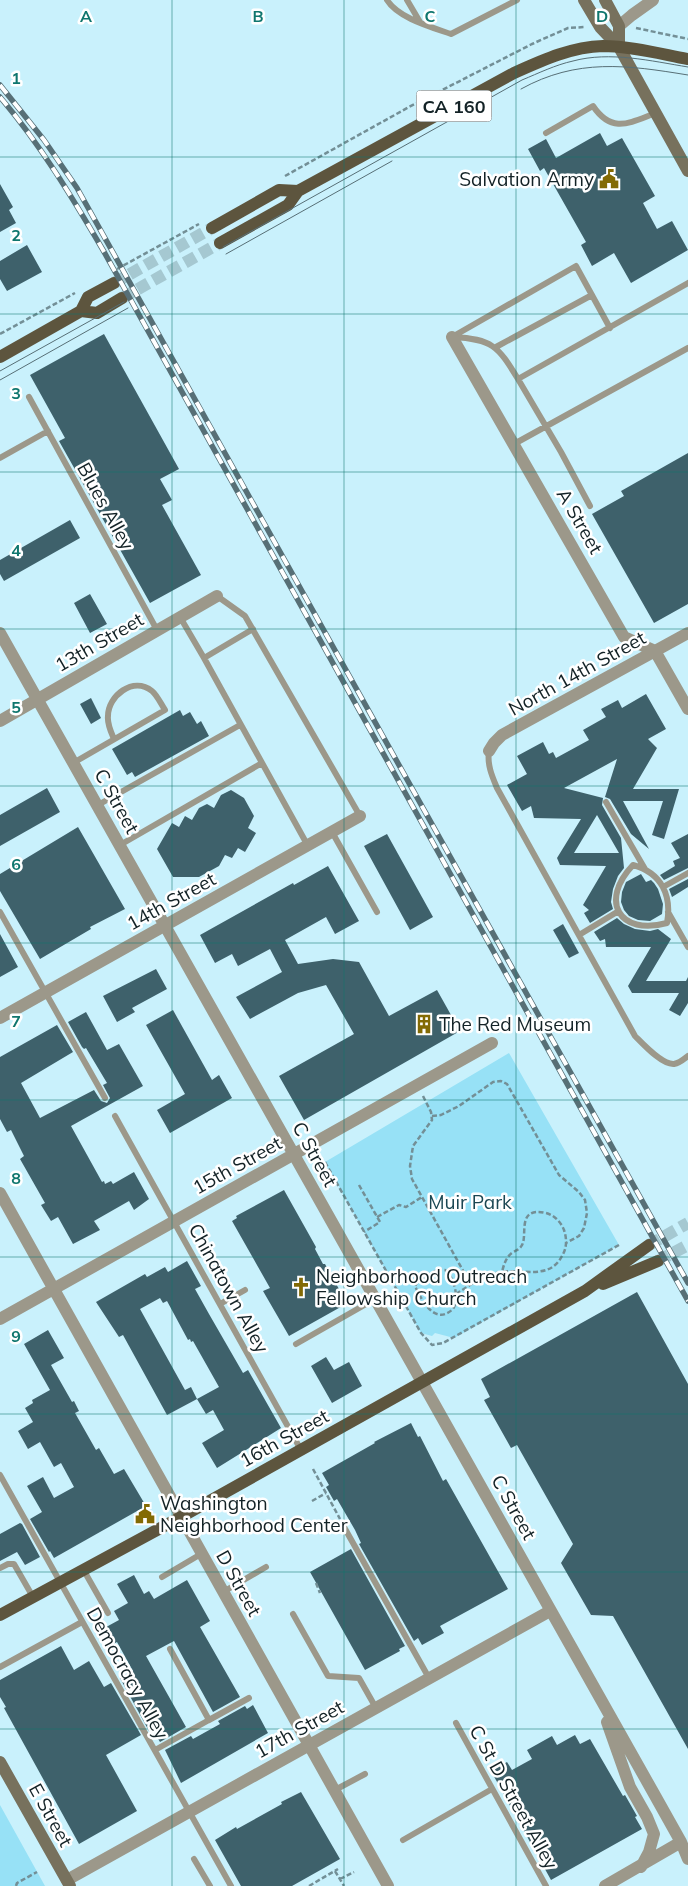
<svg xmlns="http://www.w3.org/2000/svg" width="688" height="1886" font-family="Mulish,sans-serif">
	<rect width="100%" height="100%" fill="#c9f1fc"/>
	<path fill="#97e1f6" d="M509,1053L619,1245L454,1338L435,1333L432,1336L421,1333L325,1162Z
		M0,1805L45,1886H0Z"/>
	<path fill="#3e616b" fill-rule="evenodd" d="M600,133L607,146L622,138L655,196L643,203L657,229L672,221L688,250L631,283L614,253L592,266L581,245L586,242L544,168L540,171L528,149L546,139L556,158Z
		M0,184L13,207L9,210L16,223L0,232Z
		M27,245L42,272L7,291L0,279V261Z
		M104,334L179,469L160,479L172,500L162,505L201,575L150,603L59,441L65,438L30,375Z
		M688,453V604L654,623L592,514L624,496L621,491Z
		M70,520L80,538L4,581L0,574V560Z
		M90,594L107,624L90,633L74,603Z
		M646,694L666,729L648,739L657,748L633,789H679L664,839L652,835L663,801H623L649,849L631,834L610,799L605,797L617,759L564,788L603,798L602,805L621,838L624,868L618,876L613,889L611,902L613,909L590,923L584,913L589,910L583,905L606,866L560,865L557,858L581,819L534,818L531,806L522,811L507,785L527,774L517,756L543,742L549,754L553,752L556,758L589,740L583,730L606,717L601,709L618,700L622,708ZM597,815L619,853H574Z
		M91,698L101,718L91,724L80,704Z
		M180,710L183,716L190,712L197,724L201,721L209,736L135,777L132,772L127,775L112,749Z
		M47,788L60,812L0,846V815Z
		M231,790L244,798L254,816L248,828L256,833L245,852L238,848L232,858L225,855L219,866L199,877H173L157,849L172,823L179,827L185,816L192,820L199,808L207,804L214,808L221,795Z
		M78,827L125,909L90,927L91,929L40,959L0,891V874Z
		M387,834L433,917L410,930L364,846Z
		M688,834V868L664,880L660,875L675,866L673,861L680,858L671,843Z
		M328,866L359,921L335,934L326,917L285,940L298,964L333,959L359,962L389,1016L437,990L460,1031L304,1120L279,1076L354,1034L326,985L298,993L250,1019L236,997L282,972L270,949L238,966L232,954L215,963L200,935L293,883L294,885Z
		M641,874L646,882L651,880L654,883L658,889L663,904L662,914L650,921L638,920L629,916L624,910L621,902L622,892L626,882Z
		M688,879V887L672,897L669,889Z
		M617,918L624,924L635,929L650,931L658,929L671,939L646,981H686L688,977V1003L680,1016L669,1010L679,993H632L628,986L651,947H606L605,939L600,941L594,932Z
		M563,924L579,953L569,958L553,930Z
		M0,934L18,967L0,977Z
		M156,969L167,989L132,1008L135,1012L117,1022L103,996Z
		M173,1010L212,1080L219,1075L232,1098L170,1133L157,1110L185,1094L146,1025Z
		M86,1012L107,1050L119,1044L143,1086L71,1126L102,1182L104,1181L105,1184L111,1181L113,1184L134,1172L149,1199L134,1210L129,1201L94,1221L100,1230L73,1244L58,1217L51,1221L41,1205L45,1203L20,1159L24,1156L11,1130L7,1132L0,1119V1057L57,1025L73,1052L21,1083L40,1118L94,1090L101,1101L107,1103L110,1098L103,1085L107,1083L86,1048L84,1049L82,1047L68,1022Z
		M284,1190L316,1247L315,1249L323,1264H325L344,1298L343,1299L346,1304L289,1336L263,1291L270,1288L232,1221L237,1218L236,1216Z
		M187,1261L201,1286L195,1289L209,1314L243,1373L248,1370L281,1428L217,1468L202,1443L224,1430L213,1410L206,1414L197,1399L219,1387L193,1341L191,1342L190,1339L188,1340L167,1301L163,1303L160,1298L140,1309L185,1390L191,1387L197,1399L167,1415L123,1335L119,1337L96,1302L145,1274L147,1277L165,1267L168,1272Z
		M637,1292L688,1384V1749L613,1616L591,1615L561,1563L573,1544L517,1445L511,1448L484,1400L490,1397L481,1379Z
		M48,1330L64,1358L51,1365L72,1402L74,1401L79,1411L75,1413L96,1450L99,1448L114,1474L124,1469L146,1506L54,1558L50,1551L49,1552L30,1519L42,1512L27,1486L43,1477L54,1498L74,1487L61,1463L54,1467L40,1442L28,1449L18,1431L33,1422L25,1408L33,1403L32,1400L50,1390L24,1344Z
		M326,1357L334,1370L349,1362L362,1386L332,1403L311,1366Z
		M411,1423L418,1437L420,1436L443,1481L446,1479L508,1589L440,1626L444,1633L422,1645L418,1638L414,1641L359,1544L361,1543L355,1530L337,1499L334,1501L326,1487L329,1485L322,1473L375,1443L374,1442Z
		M20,1523L22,1524L40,1557L25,1565L17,1552L0,1561V1534Z
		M351,1549L405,1646L399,1649L400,1651L365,1670L310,1572Z
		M134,1575L144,1594L149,1591L154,1599L187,1580L210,1621L200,1627L240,1697L213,1712L174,1641L146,1656L186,1727L160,1742L152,1729L149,1731L120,1678L133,1671L117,1642L106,1648L97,1632L119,1620L114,1611L128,1603L117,1584Z
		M61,1646L74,1670L89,1661L104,1687L111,1683L141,1735L106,1755L137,1811L79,1844L4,1708L6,1707L0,1697V1680Z
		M253,1705L268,1733L181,1783L165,1750L191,1736L193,1739L220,1724L218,1721L245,1706L247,1709Z
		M575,1735L580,1744L590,1739L623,1796L625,1795L637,1816L635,1817L642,1829L551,1880L491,1771L507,1762L512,1770L532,1759L527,1750L552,1736L557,1745Z
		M301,1792L340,1859L292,1886H241L215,1840L236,1827L237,1829L282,1804L281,1802Z"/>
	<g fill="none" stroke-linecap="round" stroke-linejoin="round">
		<path stroke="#a5c8d1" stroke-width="12" stroke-dasharray="12 6" stroke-linecap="butt" d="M649,1245L688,1223
			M658,1261L688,1245"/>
		<path stroke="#a5c8d1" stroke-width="12" stroke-dasharray="12 6" stroke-linecap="butt" d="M114,283L212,228
			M122,298L220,243"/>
		<path stroke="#738f96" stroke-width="2.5" stroke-dasharray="5 2.5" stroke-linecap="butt" d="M636,28L688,39
			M285,176L409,107L532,44L568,28L585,27
			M117,269L199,224
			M0,334L75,293
			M423,1096L431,1112L432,1120L413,1146L410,1166L412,1179L471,1285
			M432,1116L441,1115L459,1106L493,1082L501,1081L507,1084L559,1175L579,1192L585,1200L587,1213L584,1228L579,1236L566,1243
			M325,1162L421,1333L432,1345L443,1343L619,1245
			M359,1185L380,1222L364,1232
			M377,1217L399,1205L406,1207L422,1197
			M437,1270H445C454,1277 460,1299 453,1309C435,1326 422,1301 415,1286L419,1280Z
			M456,1294C470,1285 484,1275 501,1272C522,1268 549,1281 562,1256C567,1248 567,1239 564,1230C561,1222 554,1215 546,1213C516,1206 528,1235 522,1245C520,1249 517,1250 513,1252C506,1257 504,1264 502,1272
			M313,1469L340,1519
			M312,1501L326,1493
			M316,1583L320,1593
			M335,1871L344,1886
			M340,1879L354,1872
			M16,1886L17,1883L37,1872
			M309,1886L338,1869"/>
		<path stroke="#9c988a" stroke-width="6" d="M387,0C398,18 431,27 451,34L517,0
			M407,0L420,22
			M546,133L593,106C612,134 629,123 656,113
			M452,337L576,266L610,328
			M453,337C492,339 498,346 518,379
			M496,347L592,295
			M29,397L157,630
			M514,444L688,348
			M0,458L48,431
			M590,506L561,452L518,379L688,283
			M217,596L245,616L360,816
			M180,617L204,658
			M253,629L204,658L308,846
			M489,751C487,765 492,776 497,788L635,1036C643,1044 662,1065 674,1064C680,1063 684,1059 688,1056
			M73,763L165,710C161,704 157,695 152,691C133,676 108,696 108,716C107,724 111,732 114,739
			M606,802L645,869
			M98,805L240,725
			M332,832L377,912
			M120,845L262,763
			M633,865C662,873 672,896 667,923C619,936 599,901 633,865Z
			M663,887L688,873
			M0,912L105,1098
			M668,912L688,947
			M579,935L617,912
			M115,1116L301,1450
			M220,1304L245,1290
			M296,1344L375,1299
			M0,1475L231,1886
			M344,1527L429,1678
			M0,1568L8,1564H14L33,1597
			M83,1569L108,1613
			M162,1577L201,1554
			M223,1592L266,1567
			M293,1614L328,1676L359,1678L376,1708
			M0,1667L82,1622
			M209,1720L249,1698
			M456,1723L546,1886
			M155,1750L209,1720L170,1649
			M333,1791L365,1774
			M403,1840L492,1789
			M194,1859L210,1886"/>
		<path stroke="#9c988a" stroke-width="12" d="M619,26L632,15L653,0
			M452,337L624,637L655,651L688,709
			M0,633L653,1792L681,1842L688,1859
			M0,721L217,596
			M489,751L494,743L502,735L688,633
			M0,1018L360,816
			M0,1193L388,1886
			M0,1319L492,1043
			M607,1722L630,1787L647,1817L654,1834L649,1852L641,1867
			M67,1880L550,1611
			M605,1886L681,1842"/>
		<path stroke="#77715d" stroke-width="12" d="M584,0L600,27L619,47L688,171
			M605,0L619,26V47
			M0,1762L70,1886"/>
		<path stroke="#5d553e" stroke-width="12" d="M212,228L279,190L298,191
			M220,243L288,205L298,191L514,73C543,60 571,47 603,46C631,46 661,54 688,59
			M81,311L88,297L114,283
			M0,357L81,311L97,313L122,298
			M603,1284L658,1261
			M0,1615L181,1517L585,1291L649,1245"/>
		<path stroke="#576f76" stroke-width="1" d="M521,89C577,58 627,65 688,75
			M223,247L522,80C539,73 555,65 573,61C610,51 651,61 688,67
			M226,254L392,161
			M0,371L124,302
			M0,380L128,308"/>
		<defs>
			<path id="rail" d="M0,85L44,140L77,188L688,1283
				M0,97C40,144 72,197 103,250L688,1301"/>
		</defs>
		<use href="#rail" stroke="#576f76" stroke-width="5.5"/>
		<use href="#rail" stroke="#fff" stroke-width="4" stroke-dasharray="11" stroke-linecap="butt"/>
	</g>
	<path fill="none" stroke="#0f766e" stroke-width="1" stroke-opacity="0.55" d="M172,0V1886M344,0V1886M516,0V1886M0,157H688M0,314H688M0,472H688M0,629H688M0,786H688M0,943H688M0,1100H688M0,1257H688M0,1414H688M0,1572H688M0,1729H688"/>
	<defs>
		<symbol id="civic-bare" viewBox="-9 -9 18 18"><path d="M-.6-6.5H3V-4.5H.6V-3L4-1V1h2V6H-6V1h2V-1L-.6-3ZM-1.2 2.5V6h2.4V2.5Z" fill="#836a04" stroke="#fff" stroke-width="2.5" paint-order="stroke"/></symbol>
		<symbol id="building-bare" viewBox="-9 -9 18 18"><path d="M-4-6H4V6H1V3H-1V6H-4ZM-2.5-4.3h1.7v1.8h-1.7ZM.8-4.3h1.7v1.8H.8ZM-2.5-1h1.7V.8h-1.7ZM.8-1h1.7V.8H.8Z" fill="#836a04" stroke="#fff" stroke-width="2.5" paint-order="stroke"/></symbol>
		<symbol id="church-bare" viewBox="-9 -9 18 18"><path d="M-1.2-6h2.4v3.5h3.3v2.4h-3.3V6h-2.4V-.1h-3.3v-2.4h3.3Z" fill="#836a04" stroke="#fff" stroke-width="2.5" paint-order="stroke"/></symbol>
	</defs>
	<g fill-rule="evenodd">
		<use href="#civic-bare" x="595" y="165" width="28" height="28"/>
		<use href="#building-bare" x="410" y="1010" width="28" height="28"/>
		<use href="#church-bare" x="287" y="1273" width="28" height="28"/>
		<use href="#civic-bare" x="131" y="1500" width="28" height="28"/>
	</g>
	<g text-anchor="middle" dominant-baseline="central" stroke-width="5" stroke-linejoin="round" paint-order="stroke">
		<rect fill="#fff" stroke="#5a6467" stroke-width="1" x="416.5" y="90.5" width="75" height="31" rx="4"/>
		<g font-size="18" font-weight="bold" fill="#132226">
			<text x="454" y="106">CA 160</text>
		</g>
		<g font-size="19" fill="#132226" stroke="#fff" text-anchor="start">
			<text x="594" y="179" text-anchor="end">Salvation Army</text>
			<text x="439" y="1024">The Red Museum</text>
			<text x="316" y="1276">Neighborhood Outreach<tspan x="316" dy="22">Fellowship Church</tspan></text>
			<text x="160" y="1503">Washington<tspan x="160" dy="22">Neighborhood Center</tspan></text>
		</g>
		<g font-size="19" fill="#132226" stroke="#fff">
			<text transform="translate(106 506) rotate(61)">Blues Alley</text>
			<text transform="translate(580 521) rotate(60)">A Street</text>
			<text transform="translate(99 642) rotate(-30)">13th Street</text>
			<text transform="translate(577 673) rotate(-29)">North 14th Street</text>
			<text transform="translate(117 801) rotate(61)">C Street</text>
			<text transform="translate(171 901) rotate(-29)">14th Street</text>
			<text transform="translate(315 1154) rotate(61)">C Street</text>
			<text transform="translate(237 1165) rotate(-29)">15th Street</text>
			<text transform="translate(229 1288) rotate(61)">Chinatown Alley</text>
			<text transform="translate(284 1438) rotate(-29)">16th Street</text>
			<text transform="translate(514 1507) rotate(61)">C Street</text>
			<text transform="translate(239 1583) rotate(61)">D Street</text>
			<text transform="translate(128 1673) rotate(61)">Democracy Alley</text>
			<text transform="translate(299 1729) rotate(-29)">17th Street</text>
			<text transform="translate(514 1797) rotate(61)">C St D Street Alley</text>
			<text transform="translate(51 1815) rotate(61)">E Street</text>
		</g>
		<g font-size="19" fill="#1b4753" stroke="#fff">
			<text x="470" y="1202">Muir Park</text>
		</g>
	</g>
	<g font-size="16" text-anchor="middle" font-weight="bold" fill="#0f766e" stroke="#fff" stroke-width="5" stroke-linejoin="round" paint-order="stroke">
		<text x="86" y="22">A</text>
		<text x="258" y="22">B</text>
		<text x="430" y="22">C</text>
		<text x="602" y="22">D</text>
		<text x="16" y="84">1</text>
		<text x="16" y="241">2</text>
		<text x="16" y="399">3</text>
		<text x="16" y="556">4</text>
		<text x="16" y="713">5</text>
		<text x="16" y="870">6</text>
		<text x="16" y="1027">7</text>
		<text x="16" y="1184">8</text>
		<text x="16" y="1342">9</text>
	</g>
</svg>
